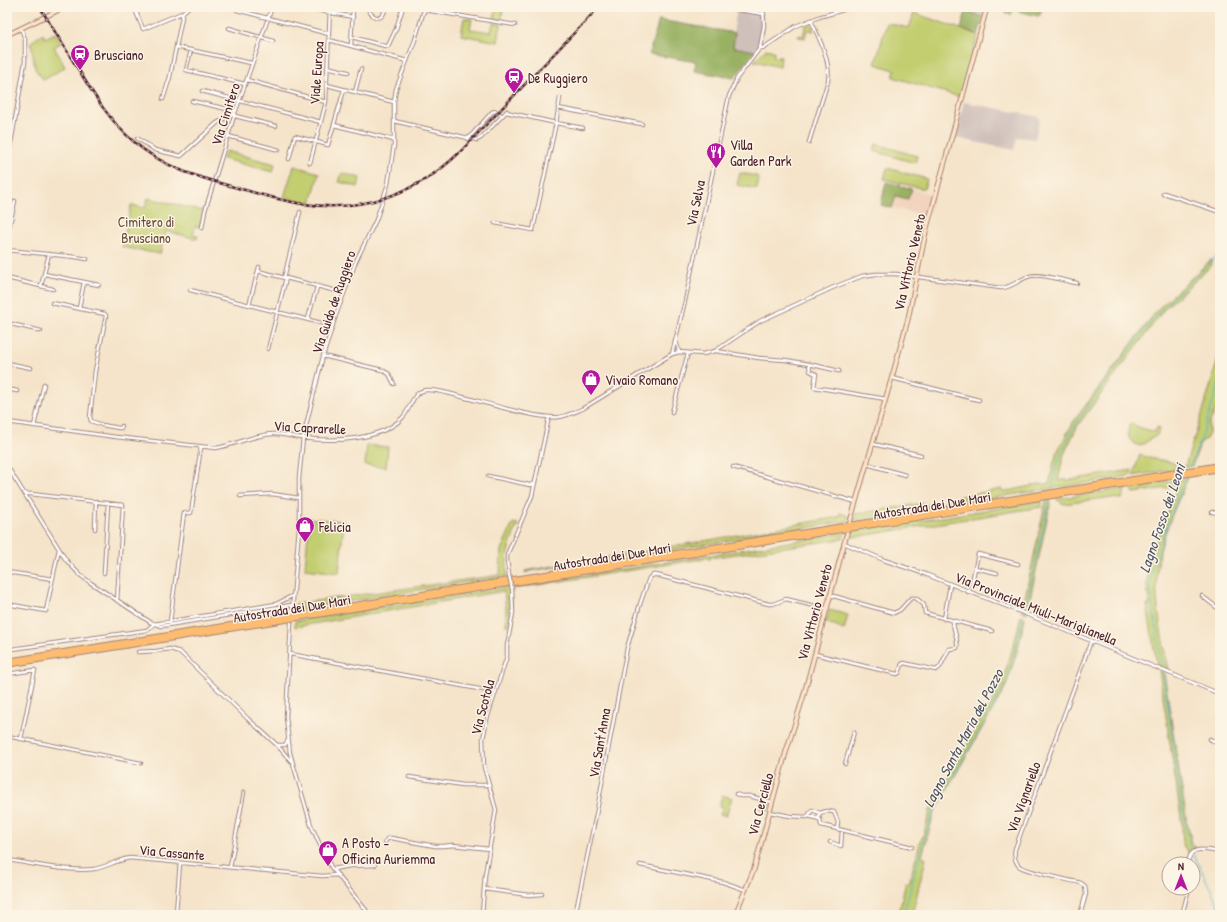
<svg xmlns="http://www.w3.org/2000/svg" width="1227" height="922" font-family="'Patrick Hand',sans-serif">
	<rect width="100%" height="100%" fill="#fcf5e5"/>
	<filter id="ink" filterUnits="userSpaceOnUse"><feTurbulence type="fractalNoise" baseFrequency=".025" numOctaves="2"/><feDisplacementMap in="SourceGraphic" scale="8" xChannelSelector="R" yChannelSelector="G"/><feConvolveMatrix kernelMatrix="1 2 1 2 8 2 1 2 1" color-interpolation-filters="sRGB"/></filter>
	<filter id="wash" filterUnits="userSpaceOnUse"><feTurbulence type="fractalNoise" baseFrequency=".012" numOctaves="4" result="noise"/><feDisplacementMap in="SourceGraphic" scale="16" xChannelSelector="R" yChannelSelector="G"/><feGaussianBlur stdDeviation="0.9" result="paint"/><feColorMatrix in="noise" values="0 0 0 0 0 0 0 0 0 0 0 0 0 0 0 0 0 1.4 0 .05"/><feComposite in="paint" operator="in"/></filter>
	<g filter="url(#wash)">
		<rect width="100%" height="100%" fill="#f5e4ca"/>
		<path fill="#f2d4be" d="M912,189L934,195L928,216L892,208L896,196L908,199Z"/>
		<path fill="#cfc0ba" d="M967,7H985L983,17L966,11Z
			M737,9L763,13L762,36L757,51L733,47L735,34L733,33Z
			M964,102L1040,117L1035,139L1017,137L1014,150L956,138Z"/>
		<path fill="#c2ce70" stroke="#86764e" d="M496,7H504L501,20L494,19Z
			M914,13L978,35L960,97L893,77L895,70L875,64L887,23L909,28Z
			M464,18L472,19L470,29L491,32L493,23L501,24L498,42L461,35Z
			M810,22L814,31L807,30L805,38L798,37L799,35L803,36L805,27H807L805,24Z
			M55,33L61,43L54,47L65,67L44,80L35,69L31,42L43,34L45,38Z
			M766,49L774,51V57L778,58V56H781L780,67L754,61Z
			M876,144L917,156L915,163L874,151Z
			M226,151L275,164L273,172L223,159Z
			M294,166L319,173L311,203L284,197Z
			M887,168L927,179L924,189L884,179Z
			M342,173L360,178L358,187L339,182Z
			M740,173L757,176L756,178L759,179L757,189L737,185Z
			M148,198L204,211L200,227L195,226L193,235L198,236L197,239L166,231L160,254L122,247L131,205L145,208Z
			M1212,259L1211,266L1165,308L1078,425L1064,454L1058,480H1069L1132,470L1130,476L854,520L855,514L925,503L926,506L930,505V503L945,502L951,498L1002,489L1004,492L1039,484H1049L1054,462L1060,446L1074,421L1158,309Z
			M1220,352V400L1209,424V433L1206,439L1201,442L1192,466L1133,476L1140,454C1153,462 1169,458 1181,467L1185,466L1203,411Z
			M1130,423L1138,427L1155,432L1157,427L1160,428L1157,435L1140,446C1128,442 1126,435 1130,423Z
			M367,445L388,447L386,467L365,465Z
			M1188,478C1178,501 1165,528 1160,552C1151,591 1162,632 1168,671L1157,666L1147,605H1150C1149,599 1148,593 1147,586C1147,556 1168,515 1178,486L1135,493L1133,492L1131,487Z
			M1126,488L1122,499L1105,498L1064,504L1056,499Z
			M1046,500H1051L1027,613L1022,611Z
			M1042,501L1041,507L848,538L849,532Z
			M840,513L849,516L848,521L561,568V566L530,571L525,573V571L692,543L839,517Z
			M305,518L344,521L339,573L305,569L308,533H309V524H304Z
			M513,523L518,524C510,544 505,554 507,576L295,610V604L500,575L501,550Z
			M845,533L843,539L695,560L557,582L510,589L512,613L509,625L506,626V609L504,591L295,627V621L526,584C535,585 546,584 554,580Z
			M829,610L848,615L844,630L838,628V626L826,623Z
			M1021,615L1025,618L1018,648L1006,686L940,802L933,817L922,856L926,858L912,915H898L906,882L909,883L919,847L918,844L923,836L931,808H933L935,799L969,742L985,711H988C1004,681 1014,648 1021,615Z
			M1159,670L1164,673L1187,823L1192,843L1196,848L1189,854L1183,845L1182,824Z
			M722,795L732,798L726,816L720,814L723,807L719,806Z
			M762,800L771,802L769,811L760,808Z"/>
		<path fill="#99b162" stroke="#726846" d="M992,7H1042L1040,15L1038,16L1013,10L1011,15L1006,14L1005,10Z
			M966,11L983,17L978,35L961,29Z
			M659,20L735,33L733,47L755,51L734,78L694,71L696,62L649,54Z
			M886,182L912,189L908,199L896,196L892,208L881,205Z"/>
		<g fill="none" stroke-linecap="round" stroke-linejoin="round">
			<path stroke="#54b3d2" stroke-width="1" d="M1189,468L1202,437L1220,380
				M1052,488L1057,465L1064,446L1075,425L1103,385L1154,318L1172,299L1220,253
				M1025,612L1049,500
				M1162,667L1150,587L1152,571L1164,534L1186,476
				M1163,673L1183,812L1187,833L1192,850
				M1194,855L1220,908
				M903,915L927,830L936,805L993,708L1008,679L1024,615"/>
		</g>
	</g>
	<g filter="url(#ink)">
		<g fill="none" stroke-linecap="round" stroke-linejoin="round">
			<defs>
				<path id="street" d="M134,7L143,29L182,13
					M301,7L353,17
					M368,7C368,12 376,21 382,16C384,14 385,9 387,7
					M720,7L764,14
					M237,10L329,34
					M425,10L515,25
					M229,28L273,41
					M352,37L385,46H388L396,29L403,7
					M329,40L407,61
					M351,46L353,7
					M176,47L251,63
					M760,48H763L796,26L819,17L853,7
					M191,50L186,70L245,84
					M327,67L348,72
					M247,80L326,102
					M327,85L394,102
					M202,91L321,122
					M355,92L361,69
					M560,98L556,123L583,128
					M163,99L170,77L183,12L189,7
					M192,101L236,111
					M558,108L642,124
					M235,116L276,126
					M394,121L477,140L481,138L507,111
					M334,125L394,140
					M228,136L279,150
					M137,138L155,150L181,156L217,123L235,113
					M468,139L492,112L496,111L502,116
					M809,142L828,81C831,60 819,39 811,20
					M289,159L295,136L328,145L344,90
					M310,163L326,102L330,7
					M7,166L25,62V39L21,28
					M1163,194L1164,193L1220,212
					M495,223L533,230L556,123L506,112
					M202,228L205,211L235,113L272,7
					M7,237L15,201
					M7,250L76,257L87,259
					M258,271L285,278
					M44,274L99,285
					M7,278L53,289
					M284,278L300,212
					M41,286L49,254
					M190,290L333,326
					M52,303L105,314L106,316L95,371L90,417L91,421L102,425L119,428H121L122,426
					M249,305L259,267
					M79,308L84,282
					M308,319L317,287
					M7,323L41,331
					M676,341L679,352
					M268,349L286,278L344,293
					M716,351L759,358L785,360L809,364L839,371
					M672,354L685,301L729,96L737,78L760,48L764,26L763,7
					M323,356L382,370L389,374L394,384
					M7,363L31,368
					M809,364L810,371L816,374L814,387L886,399
					M892,378L979,400
					M7,389L17,391
					M672,412L688,353
					M7,422L116,437L216,448C235,445 253,435 272,434C282,433 292,437 302,438C327,441 354,441 377,433C386,430 397,424 403,417C412,407 412,390 428,390C437,390 447,393 455,395C480,401 504,409 529,414C539,416 549,418 559,417C567,416 575,412 582,409L672,354L679,352L703,354L715,351L760,321L832,288L862,276L876,274H896L1001,288C1012,288 1019,279 1030,276C1042,273 1064,281 1077,283
					M34,426L44,384
					M873,444L921,455
					M867,464L905,475
					M7,466L66,560L80,575L91,583L150,622L161,626L168,625L292,605
					M733,467L856,502
					M488,476L530,485L534,484
					M25,494H31L123,505L117,601
					M240,496L272,494L299,498
					M1212,512L1220,513
					M95,529L96,501
					M844,543L884,560L925,574L1026,614L1220,694
					M975,568L997,573
					M7,572L53,579
					M104,573L108,503
					M509,575L507,560V555L532,496L549,417
					M968,592L971,587L978,554L1018,564
					M830,595L894,613L900,610L911,598H916L924,605L925,613L992,631
					M1202,596L1220,610
					M7,604L46,611L59,549
					M292,612L299,528V478L303,438L323,356L336,315L356,261L376,220L388,184L394,145V102L396,89L415,40L425,7
					M944,619L950,585
					M170,622L184,513H191L201,447
					M291,623L286,717L290,753L311,825L321,847L331,867L370,915
					M7,652L12,649L140,631L147,630L154,624L276,604L292,596
					M138,652L156,651L170,649L180,652L248,719L277,745L291,761
					M290,654L495,692
					M815,654L897,674L899,673L902,664L904,663L936,670L940,667L949,649L957,648C959,639 953,631 953,621
					M7,674L35,670L21,739
					M7,736L141,763
					M1210,739L1220,745
					M278,745H285L288,740
					M845,764L854,732
					M409,777L463,785H488
					M736,794L741,796H749L772,802
					M770,812L790,816L807,817L808,816L820,819L821,825L912,847
					M820,813L827,811L834,812L838,822L837,829
					M808,816L812,810L820,813L818,819
					M385,842L387,839L391,838L435,846H444L453,845L490,849
					M830,842L841,846L842,830
					M7,860C35,864 67,872 94,869C106,867 117,860 130,858L322,876L338,875
					M1188,864C1189,844 1207,850 1220,852
					M640,865L723,882L746,890
					M230,867L244,792
					M333,869L350,866L375,865
					M484,889L529,895L542,894
					M176,912L180,863
					M482,915L485,875L496,810L484,767L483,739L487,719L507,656V646L513,613L512,589
					M575,915L597,810L627,648L640,604L649,578L653,575H656L769,604H773L786,599L827,609
					M1080,915L1086,894L1085,886L1081,883C1070,880 1026,872 1019,866C1014,861 1014,855 1015,849L1091,641
					M1182,915L1189,888"/>
				<path id="secondary" d="M7,35L65,7
					M850,522L894,370L908,319L926,231L987,7
					M735,915L754,869L786,752L803,698L847,533"/>
				<path id="highway" d="M7,661L1220,465
					M7,665L1220,469"/>
			</defs>
			<use href="#street" stroke="#a0827a" stroke-width="4.5"/>
			<use href="#secondary" stroke="#a0827a" stroke-width="5.5"/>
			<use href="#highway" stroke="#a0827a" stroke-width="6"/>
			<use href="#street" stroke="#fff" stroke-width="2.5"/>
			<use href="#secondary" stroke="#ffe4c6" stroke-width="3.5"/>
			<use href="#highway" stroke="#febc70" stroke-width="4"/>
			<defs>
				<path id="rail" d="M40,7C53,29 66,50 80,72C95,97 110,121 133,141C162,167 197,177 234,187C257,193 280,201 304,204C361,213 418,193 459,153L599,7"/>
			</defs>
			<use href="#rail" stroke="#4a1f2b" stroke-width="2.5"/>
			<use href="#rail" stroke="#fcf5e5" stroke-width="1" stroke-dasharray="3" stroke-linecap="butt"/>
			<defs>
				<path id="street-bridge" d="M509,575L512,589"/>
			</defs>
			<use href="#street-bridge" stroke="#a0827a" stroke-width="4.5" stroke-linecap="butt"/>
			<use href="#street-bridge" stroke="#fff" stroke-width="2.5"/>
		</g>
	</g>
	<defs>
		<symbol id="station-pin" viewBox="-11 -11 22 30"><path d="M0 17L-7.5 6A9.5 9.5 0 1 1 7.5 6Z" fill="#b5179e" stroke="#fcf5e5"/><path d="M-3-6H3Q5-6 5-4V2Q5 4 3 4L4.5 6H3L1.5 4h-3L-3 6H-4.5L-3 4Q-5 4-5 2V-4Q-5-6-3-6ZM-3.5-4v3h7v-3ZM-3.5 1v1.5H-2V1ZM2 1v1.5H3.5V1Z" fill="#fff"/></symbol>
		<symbol id="restaurant-pin" viewBox="-11 -11 22 30"><path d="M0 17L-7.5 6A9.5 9.5 0 1 1 7.5 6Z" fill="#b5179e" stroke="#fcf5e5"/><path d="M-5-6h1v4h1v-4h1v4h1v-4h1v5L-1.5 .5V6h-2V.5L-5-1ZM5-6V6H3V1.5H1.5Q1.5-4 5-6Z" fill="#fff"/></symbol>
		<symbol id="shop-pin" viewBox="-11 -11 22 30"><path d="M0 17L-7.5 6A9.5 9.5 0 1 1 7.5 6Z" fill="#b5179e" stroke="#fcf5e5"/><path d="M-5-2.5h2.3a2.7 3.5 0 0 1 5.4 0H5L5.5 6h-11ZM-1.5-2.5h3a1.5 2.3 0 0 0-3 0Z" fill="#fff"/></symbol>
	</defs>
	<g fill-rule="evenodd">
		<use href="#station-pin" x="69" y="43" width="22" height="30"/>
		<use href="#station-pin" x="503" y="66" width="22" height="30"/>
		<use href="#restaurant-pin" x="705" y="141" width="22" height="30"/>
		<use href="#shop-pin" x="580" y="368" width="22" height="30"/>
		<use href="#shop-pin" x="294" y="515" width="22" height="30"/>
		<use href="#shop-pin" x="317" y="839" width="22" height="30"/>
	</g>
	<g text-anchor="middle" dominant-baseline="central" stroke-width="3" stroke-linejoin="round" paint-order="stroke">
		<g font-size="14" fill="#4a1f2b" stroke="#fcf5e5" text-anchor="start">
			<text x="94" y="54">Brusciano</text>
			<text x="528" y="77">De Ruggiero</text>
			<text x="730" y="144">Villa<tspan x="730" dy="16">Garden Park</tspan></text>
			<text x="605" y="379">Vivaio Romano</text>
			<text x="319" y="526">Felicia</text>
			<text x="342" y="842">A Posto -<tspan x="342" dy="16">Officina Auriemma</tspan></text>
		</g>
		<g font-size="14" fill="#4a1f2b" stroke="#fcf5e5">
			<text transform="translate(316 73) rotate(-86)">Viale Europa</text>
			<text transform="translate(225 114) rotate(-72)">Via Cimitero</text>
			<text transform="translate(695 203) rotate(-78)">Via Selva</text>
			<text transform="translate(909 262) rotate(-77)">Via Vittorio Veneto</text>
			<text transform="translate(333 302) rotate(-71)">Via Guido de Ruggiero</text>
			<text transform="translate(310 427) rotate(3)">Via Caprarelle</text>
			<text transform="translate(932 505) rotate(-9)">Autostrada dei Due Mari</text>
			<text transform="translate(612 556) rotate(-9)">Autostrada dei Due Mari</text>
			<text transform="translate(292 608) rotate(-9)">Autostrada dei Due Mari</text>
			<text transform="translate(1036 608) rotate(22)">Via Provinciale Miuli-Mariglianella</text>
			<text transform="translate(814 612) rotate(-75)">Via Vittorio Veneto</text>
			<text transform="translate(482 707) rotate(-75)">Via Scotola</text>
			<text transform="translate(599 743) rotate(-80)">Via Sant'Anna</text>
			<text transform="translate(1023 797) rotate(-70)">Via Vignariello</text>
			<text transform="translate(760 804) rotate(-75)">Via Cerciello</text>
			<text transform="translate(172 852) rotate(5)">Via Cassante</text>
		</g>
		<g font-size="14" fill="#684b3c" stroke="#fcf5e5">
			<text x="146" y="221">Cimitero di<tspan x="146" dy="16">Brusciano</tspan></text>
		</g>
		<g font-size="15" font-style="italic" fill="#4e5365" stroke="#fcf5e5">
			<text transform="translate(1162 518) rotate(-71)">Lagno Fosso dei Leoni</text>
			<text transform="translate(963 738) rotate(-62)">Lagno Santa Maria del Pozzo</text>
		</g>
	</g>
	<rect width="1227" height="922" fill="none" stroke="#fcf5e5" stroke-width="24"/>
	<g transform="translate(1181 876)"><circle r="19" fill="#fcf5e5" stroke="#b59f9b"/>
	<path d="M0-3L7 15L0 10L-7 15Z" fill="#b5179e"/>
	<text y="-6" font-size="11" font-weight="bold" text-anchor="middle" fill="#4a1f2b">N</text>
	</g>
</svg>
